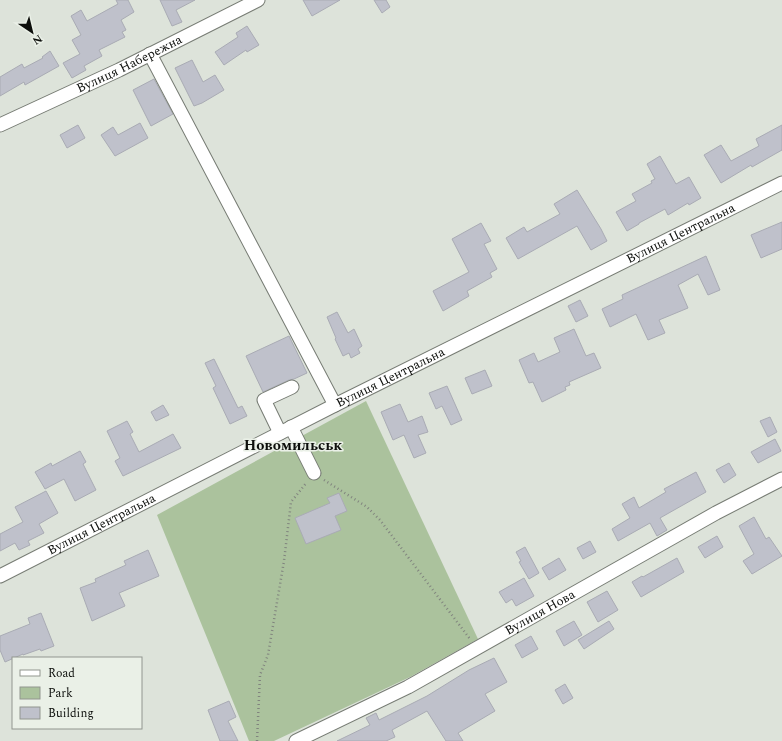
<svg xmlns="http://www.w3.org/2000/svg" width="782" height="741" font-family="Spectral,serif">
	<rect width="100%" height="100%" fill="#dde3da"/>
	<path fill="#abc29d" d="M366,401L478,639L410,677L274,741H249L157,515Z"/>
	<path fill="#bfc1cb" stroke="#a9abb4" d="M116,0H128L134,12L121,20L126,30L122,32L125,37L99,50L102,56L84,66L86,70L72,78L63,63L80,54L72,40L81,35L71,16L81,10L87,21L118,4Z
		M160,0H195L176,10L182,22L172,26Z
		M303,0H340L312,16Z
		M374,0H386L390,7L382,13Z
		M247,26L259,45L247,52L246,50L224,65L215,52L238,37L236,33Z
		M50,51L59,66L25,85L24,82L0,96V77L22,64L24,68L43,58L42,57Z
		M192,60L203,82L215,75L224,90L202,103L194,106L175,68Z
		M154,79L173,114L151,126L133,90Z
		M140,123L148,138L115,156L101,135L113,127L118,135Z
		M78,125L85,138L67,148L60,135Z
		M782,125V150L752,167L751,165L721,183L704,155L721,145L731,161L759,146L756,139Z
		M660,156L676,184L689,177L701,198L689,205L688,203L668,215L665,209L639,223V224L627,231L616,212L636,201L632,194L652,183L651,181L655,179L647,164Z
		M577,190L601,229L607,241L591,250L577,226L518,259L506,238L524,227L527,232L560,214L554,204Z
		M782,222V249L761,258L751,235Z
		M481,223L491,241L484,244L497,269L490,273L492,277L467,291L469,296L443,311L433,291L469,272L452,239Z
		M706,256L720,290L708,295L698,274L678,285L688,308L659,320L665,333L648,340L636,314L610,327L602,309L623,299L622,295Z
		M580,300L588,316L576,322L568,306Z
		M337,312L348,333L354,329L362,346L358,349L360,353L351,358L349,353L343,356L335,339L336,338L327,317Z
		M574,329L586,356L594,353L601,368L569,382L570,385L565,387L566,390L542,402L533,382L529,383L519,360L534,353L538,362L560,352L554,338Z
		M289,336L307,373L294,379L289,380L263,392L246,356Z
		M214,359L238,408L242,406L247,416L230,424L213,388L216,386L205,363Z
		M485,370L492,386L472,394L465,378Z
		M447,386L462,420L451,425L442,406L436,409L429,393Z
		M400,404L408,422L422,416L428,432L418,435L426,453L414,458L404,435L393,440L381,412Z
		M163,405L169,415L156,421L151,412Z
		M770,417L777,432L768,437L760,421Z
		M127,421L133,432L130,434L139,452L173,434L181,448L123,476L115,461L120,458L107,431Z
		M775,439L781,451L758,463L751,452Z
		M80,451L86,462L83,464L96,490L75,501L64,479L45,489L35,472L51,463L52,466Z
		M729,463L736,475L724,483L716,470Z
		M696,472L706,492L660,518L667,530L657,536L650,523L618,541L612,529L630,518L622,504L634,497L639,508L666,492L664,489Z
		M46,491L58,513L39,524L44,533L28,541L30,545L19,550L15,543L0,551V534L23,522L15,507Z
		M339,493L347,511L335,516L341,530L306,544L295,518L330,503L327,498Z
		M754,517L766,539L769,537L782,556L752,574L743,561L754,554L739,526Z
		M717,536L723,547L705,558L698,547Z
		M590,541L596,552L583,559L577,548Z
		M525,547L539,573L529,579L519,562L521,561L516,552Z
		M148,550L159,576L119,593L125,606L92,621L80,588L96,582L95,579L126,565L124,561Z
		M559,558L566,570L549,580L542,568Z
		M677,558L684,572L641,597L632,582L642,576L643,577Z
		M524,578L534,596L516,606L512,599L506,603L499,592Z
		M607,591L618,610L598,622L587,602Z
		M41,613L54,646L41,651L40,649L23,655V654L5,662L0,650V636L30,624L28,618Z
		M574,621L582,635L564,646L556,631Z
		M609,621L614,629L584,649L578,640Z
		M531,636L538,649L522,658L515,645Z
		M494,658L507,682L485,694L495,711L458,733L463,741H446L427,711L392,730L395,737L386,741H337L370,725L366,718L376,713L379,720L427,696L469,670Z
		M565,684L573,698L563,704L555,690Z
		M229,701L236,717L228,721L238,741H220L208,710Z"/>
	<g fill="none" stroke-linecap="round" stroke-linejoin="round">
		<defs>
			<g id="minor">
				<path d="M150,54L335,405"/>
				<path id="s1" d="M0,125L119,70L258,0"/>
				<path d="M291,427L314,473"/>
				<path d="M280,433L264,400L292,387"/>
				<path id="s2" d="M0,576L335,405L782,183"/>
				<path id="s3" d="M296,741L408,687L716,513L782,479"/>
			</g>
		</defs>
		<use href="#minor" stroke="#777c74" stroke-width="15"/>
		<path stroke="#80847e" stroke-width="2.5" stroke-dasharray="1 3" stroke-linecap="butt" d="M324,480L367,507L380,520L470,639
			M257,741L260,675L268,655L284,561L291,502L307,482"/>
		<use href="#minor" stroke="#fff" stroke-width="13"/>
	</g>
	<g text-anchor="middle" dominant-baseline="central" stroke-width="3" stroke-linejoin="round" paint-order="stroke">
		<g font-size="13" fill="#0d0f0c" stroke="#eaf0e7">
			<text stroke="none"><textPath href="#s1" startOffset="143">Вулиця Набережна</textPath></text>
			<text stroke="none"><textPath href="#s2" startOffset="762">Вулиця Центральна</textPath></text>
			<text stroke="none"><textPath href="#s2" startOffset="438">Вулиця Центральна</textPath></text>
			<text stroke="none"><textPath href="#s2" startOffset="114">Вулиця Центральна</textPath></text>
			<text stroke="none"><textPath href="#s3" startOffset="276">Вулиця Нова</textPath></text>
		</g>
		<g font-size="15" font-weight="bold" fill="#0d0f0c" stroke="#eaf0e7">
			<text x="293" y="445">Новомильськ</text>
		</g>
	</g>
	<rect x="12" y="657" width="130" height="72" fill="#eaf0e7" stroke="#92968f"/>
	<rect x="20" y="670" width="20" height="6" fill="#ffffff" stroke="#92968f"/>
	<text x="48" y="677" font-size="12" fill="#0d0f0c">Road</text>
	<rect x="20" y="687" width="20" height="12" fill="#abc29d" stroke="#92968f"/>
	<text x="48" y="697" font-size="12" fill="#0d0f0c">Park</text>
	<rect x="20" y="707" width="20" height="12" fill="#bfc1cb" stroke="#92968f"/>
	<text x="48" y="717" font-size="12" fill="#0d0f0c">Building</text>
	<g transform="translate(32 32) rotate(145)" stroke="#eaf0e7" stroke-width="3" paint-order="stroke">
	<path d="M0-3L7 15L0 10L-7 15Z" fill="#0d0f0c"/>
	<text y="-6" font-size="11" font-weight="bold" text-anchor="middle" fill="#0d0f0c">N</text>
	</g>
</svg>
